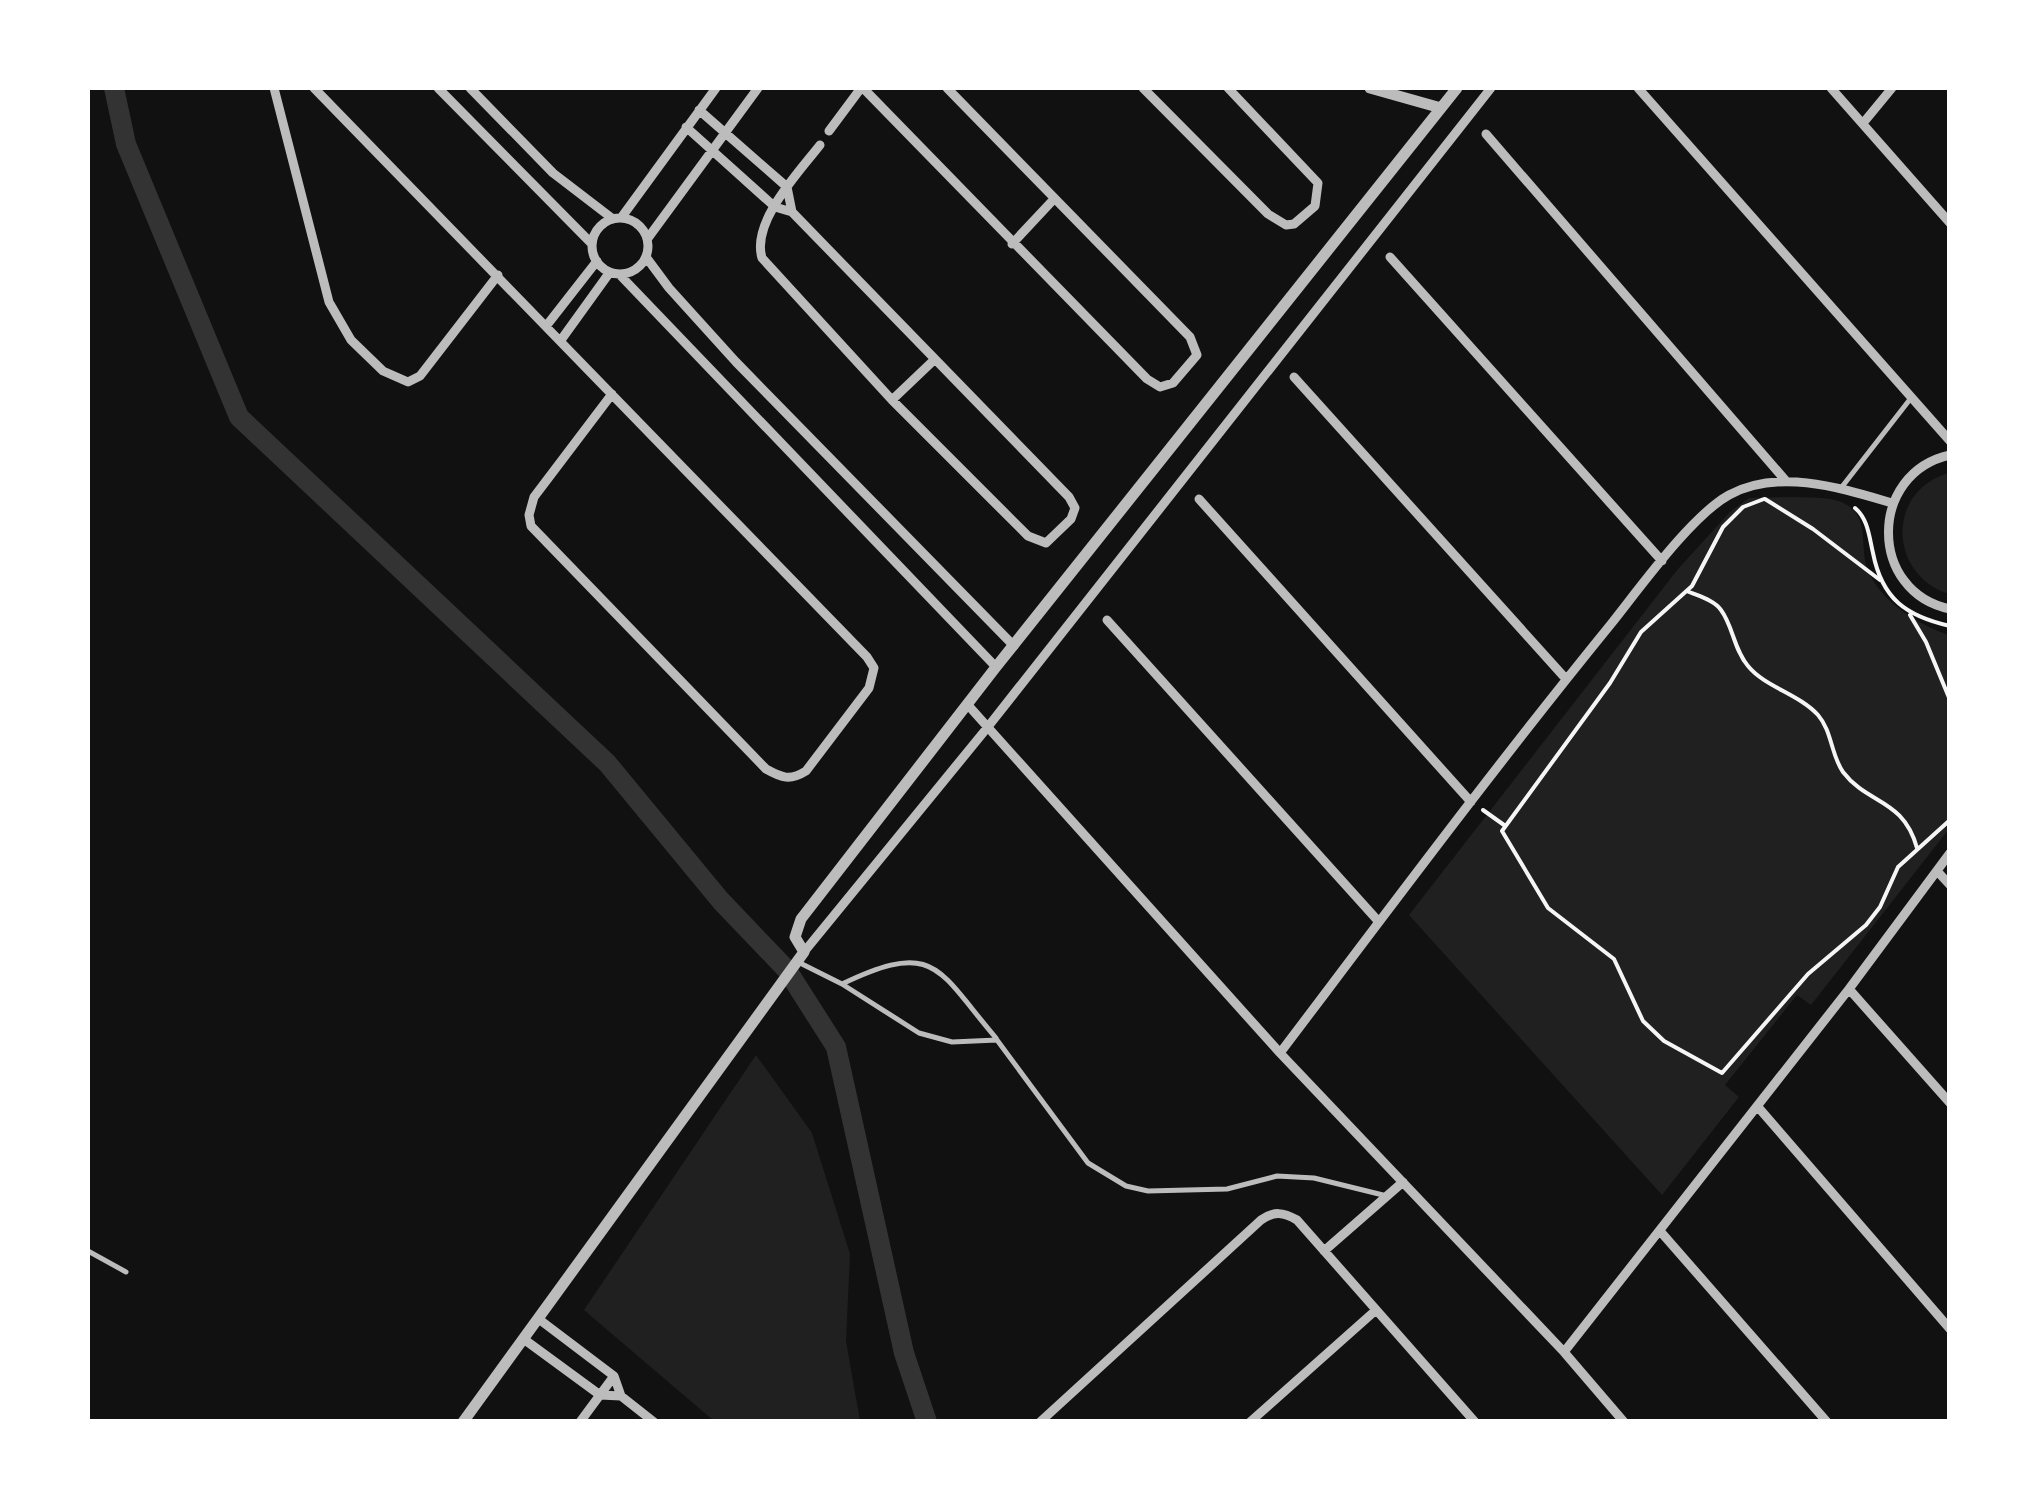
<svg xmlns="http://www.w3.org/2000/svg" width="2037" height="1509" font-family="Signika,sans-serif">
	<rect width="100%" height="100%" fill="#111"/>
	<path fill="#202020" d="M1949,473H1950L1949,594C1889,575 1885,491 1949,473Z
		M1793,497C1810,498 1832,496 1847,505C1869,518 1860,547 1867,568C1878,600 1920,626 1949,635V829L1811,1005L1797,995L1725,1085L1739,1097L1662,1195L1409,915L1678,569L1730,512L1749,498Z
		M756,1055L812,1133L850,1254L846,1341L860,1421H714L584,1310Z"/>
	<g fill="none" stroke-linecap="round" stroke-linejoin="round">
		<path stroke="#333" stroke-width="20" d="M114,88L126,144L239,417L607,763L721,901L787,970L836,1047L904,1353L927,1422"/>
		<path stroke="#f5f5f5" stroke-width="4" d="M1764,499L1743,507L1723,527L1692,586L1641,632L1610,683L1502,831L1548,908L1614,959L1643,1021L1664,1041L1722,1073L1808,974L1866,925L1880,907L1898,867L1950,820
			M1765,499L1813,529L1880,580
			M1855,508C1868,519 1869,536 1873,553C1882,599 1906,616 1950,626
			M1687,591C1698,596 1714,600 1721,610C1733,626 1734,650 1748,666C1765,687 1799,694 1818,715C1832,731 1831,755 1843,772C1868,805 1903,798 1917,848
			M1910,615L1926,642L1950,700
			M1483,810L1504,825"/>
		<path stroke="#bcbcbc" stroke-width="5" d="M1841,488L1911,398
			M798,962L842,984L919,1033L952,1042L997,1040L1088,1163L1126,1186L1148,1191L1227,1189L1277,1176L1314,1178L1387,1196
			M842,984C936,939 937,969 996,1038
			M88,1251L126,1272"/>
		<path stroke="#bcbcbc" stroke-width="9" d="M274,88L329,302L351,340L383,371L408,382L420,376L498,275
			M314,88L867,657L874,668L869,688L806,771C790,781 782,778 766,769L531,526L529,515L534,497L612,394
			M438,88L592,244
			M470,88L553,173L613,219
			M863,88L1147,379L1160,387L1173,383L1197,355L1190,337L947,88
			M1143,88L1268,214L1286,225L1294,224L1315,206L1318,183L1228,88
			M1638,88L1950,441
			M1831,88L1950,223
			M699,110L787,187L792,212
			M1864,122L1892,88
			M686,127L775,207L792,212L1069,497L1075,508L1071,519L1046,543L1028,536L892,400L762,258C751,222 799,172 820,145
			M829,131L861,88
			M1486,134L1786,481
			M621,218L716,88
			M592 246a28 28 0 1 1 56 0a28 28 0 1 1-56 0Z
			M648,238L758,88
			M1012,244L1054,199
			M646,257L669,288L736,362L1014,646
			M1390,257L1662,561
			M619,274L996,667
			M547,325L597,261
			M561,340L610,272
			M1294,377L1566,679
			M892,400L934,360
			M1950,455C1868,473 1868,592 1950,609
			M1199,499L1471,802
			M1107,620L1379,922
			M967,704L1280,1053L1564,1352L1624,1422
			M1937,871L1950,885
			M804,952L987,728L1491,88
			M1849,989L1950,1103
			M1280,1053C1389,909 1497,764 1611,624C1639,589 1691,516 1729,495C1779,468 1841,488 1892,503
			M1758,1107L1950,1329
			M1660,1231L1827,1422
			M1324,1251L1403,1182
			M540,1320L614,1376L621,1396L654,1422
			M525,1340L600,1395L621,1396
			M1564,1352L1849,989L1950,853
			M580,1422L614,1376
			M1040,1422L1261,1220C1274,1211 1283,1212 1297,1220L1475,1422
			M1250,1422L1376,1310"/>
		<path stroke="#bcbcbc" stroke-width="11" d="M1370,88L1441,108
			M463,1422L804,952L795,937L801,919L996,667L1457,88"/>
	</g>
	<rect width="2037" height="1509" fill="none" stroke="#ffffff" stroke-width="180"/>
</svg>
